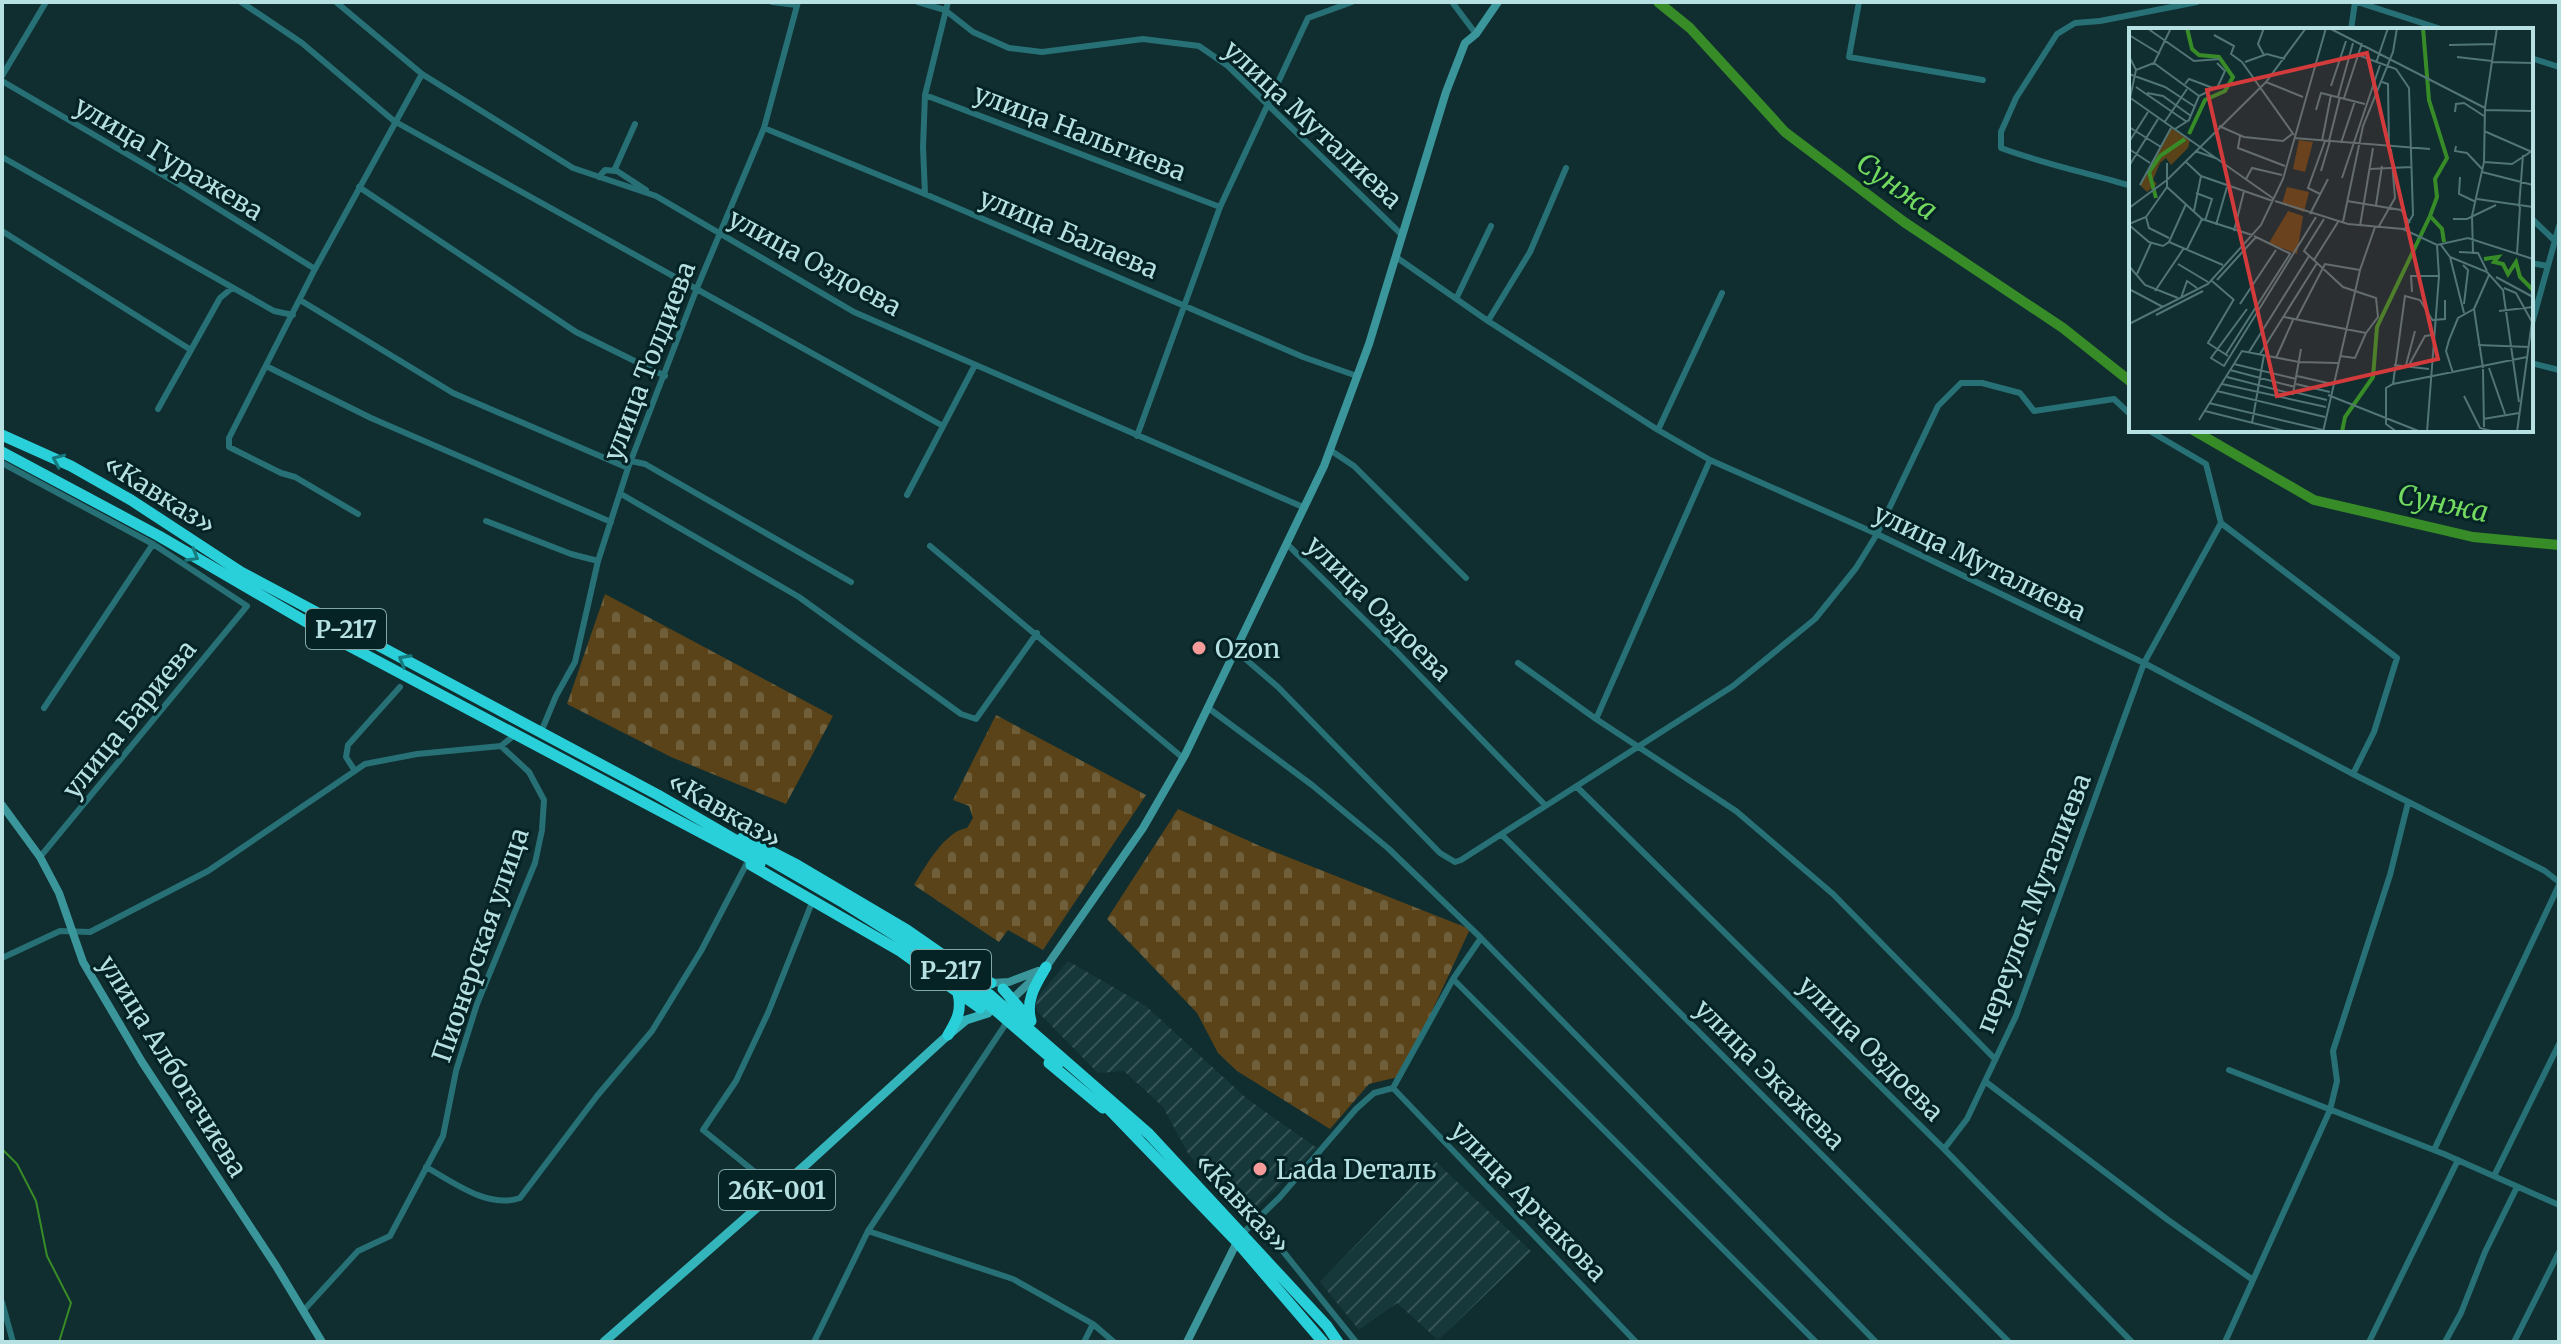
<svg xmlns="http://www.w3.org/2000/svg" width="2561" height="1344" font-family="Merriweather,serif">
	<defs>
		<pattern id="industrial-furrows" width="10" height="10" patternUnits="userSpaceOnUse" patternTransform="scale(2)"><rect width="10" height="10" fill="#16383a"/><path d="M-1 1l2-2M0 10L10 0M9 11l2-2" fill="none" stroke="#365456"/></pattern>
		<pattern id="cemetery-stones" width="16" height="16" patternUnits="userSpaceOnUse" patternTransform="scale(2)"><rect width="16" height="16" fill="#5a4319"/><path d="M2 7V4a2 2 0 0 1 4 0v3zM10 15v-3a2 2 0 0 1 4 0v3z" fill="#6f5e3a"/></pattern>
	</defs>
	<rect width="100%" height="100%" fill="#102d2f"/>
	<path fill="url(#industrial-furrows)" d="M1068,961L1146,1006L1246,1098L1317,1148L1244,1221L1189,1155L1163,1107L1124,1071L1098,1073L1037,1011L1036,999Z
		M1436,1162L1531,1251L1438,1340L1397,1303L1359,1330L1320,1282Z"/>
	<path fill="url(#cemetery-stones)" d="M605,594L833,716L786,804L671,757L567,704Z
		M996,715L1146,795L1043,950L1008,930L999,942L914,885C925,867 945,831 967,828L973,818L969,806L953,800Z
		M1178,809L1260,846L1470,929L1402,1076L1369,1084L1330,1129L1237,1071L1218,1053L1197,1013L1107,919Z"/>
	<g fill="none" stroke-linecap="round" stroke-linejoin="round">
		<path stroke="#388c28" stroke-width="2" d="M2,1149L17,1164L36,1201L47,1256L71,1303L59,1342"/>
		<path stroke="#388c28" stroke-width="10" d="M1658,2L1690,28L1785,132L1904,222L2063,328L2131,382
			M2193,430L2314,500L2473,537L2559,545"/>
		<path stroke="#277075" stroke-width="6" d="M241,2L302,43L394,121L943,426
			M336,2L422,74L573,168L656,196L854,312L1303,507
			M772,2L797,5
			M918,2L945,10L973,32L1009,48L1042,52L1143,39L1199,46L1228,66L1403,236
			M1452,2L1476,34
			M1859,2L1849,57L1983,80
			M2357,2L2444,30
			M2351,30L2355,2
			M2531,58L2559,67
			M2,76L46,2
			M2,81L180,185L315,269
			M925,95L1220,207
			M764,128L925,194L1303,357L1357,376
			M2,157L274,311L293,315
			M614,171L635,124
			M599,177L605,170L617,171L646,190
			M2131,186C2088,173 2044,164 2001,148V132L2016,98L2057,34L2075,23L2100,21L2197,2
			M359,187L576,332L665,376
			M925,194L923,147L925,95L948,2
			M2531,218L2554,240
			M2,231L191,350
			M1396,257L1488,321L1658,430L1710,460L1877,534L2144,663L2353,774L2545,871L2559,882
			M2531,263L2548,266
			M1456,299L1491,226
			M300,300L453,393L628,468
			M1488,321L1530,252L1566,168
			M2531,327L2559,226
			M2531,363L2559,370
			M266,366L371,418L611,522
			M158,409L220,298L232,288
			M1658,430L1722,293
			M2148,430L2206,464L2221,523
			M1137,436L1220,207L1308,18L1352,2
			M1330,450L1354,466L1466,578
			M1710,460L1596,719L1736,811L1833,894L1994,1058
			M631,461L645,464L851,582
			M2,463L153,544L247,606L40,857
			M621,494L799,597L961,714L976,719L1037,633
			M907,495L975,365
			M358,514L295,477L281,473L229,447V438L315,269L422,74
			M486,521L571,554L598,561
			M1286,543L1393,648L1545,805
			M930,546L1183,758
			M1235,650L1278,687L1440,853L1455,862L1461,860L1733,686L1815,619L1856,568L1877,534L1938,406L1961,383H1982L2020,393L2034,411L2114,399L2131,415
			M1518,663L1596,719
			M1207,707L1312,785L1389,849L1481,938L1876,1342
			M44,708L153,544
			M541,732L556,696L575,662L598,561L628,468L697,288L764,128L798,2
			M355,771L346,757L348,745L400,687
			M1577,787L1944,1149L2132,1342
			M1502,835L2009,1342
			M2,958L60,931L90,932L208,871L365,764L417,754L501,746L517,733
			M1453,979L1816,1342
			M2229,1070L2444,1154L2559,1205
			M1986,1082L2168,1220L2253,1280
			M1393,1088L1636,1342
			M1944,1149L1967,1119L2016,1016L2144,663L2221,523L2397,658L2374,732L2353,774
			M2434,1150L2559,885
			M426,1167C453,1182 488,1209 520,1198L597,1096L652,1031L701,951L747,863
			M2494,1176L2559,1044
			M777,1190L703,1130L736,1081L768,1013L813,900
			M1257,1219L1356,1342
			M868,1231L1013,1279L1093,1324L1114,1342
			M1242,1234L1280,1197L1356,1109L1374,1093L1393,1088L1453,979L1481,938
			M2,1302L13,1342
			M304,1310L358,1251L390,1236L443,1136L456,1071L477,1004L535,863L542,830L544,800L529,772L501,746
			M814,1342L868,1231L1005,1025
			M1084,1342L1093,1324
			M2225,1342L2330,1110L2337,1081L2333,1051L2390,875L2408,803
			M2369,1342L2458,1160
			M2445,1342L2461,1313L2485,1252L2517,1187
			M2514,1342L2559,1252"/>
		<path stroke="#3a969b" stroke-width="8" d="M2,805L40,857L59,893L83,962L142,1062L276,1266L322,1342
			M991,983L1009,982L1038,971
			M1009,1002L1046,967L1143,828L1185,755L1324,466L1369,344L1446,92L1465,43L1476,34L1498,2
			M1187,1342L1237,1242"/>
		<path stroke="#34b4bb" stroke-width="9" d="M604,1342L810,1161L948,1035L966,1020L988,1013"/>
		<path stroke="#29d0d9" stroke-width="11" d="M2,435L71,466L131,500L241,572L658,795L844,903L990,995L1149,1134L1327,1326L1338,1342
			M2,452L159,536L334,638L760,864
			M743,837L797,865L907,930L966,971L991,983
			M751,865L900,951L980,1008
			M957,982L987,1003L1058,1064
			M1003,989L1029,1019
			M1031,1021C1025,1000 1036,984 1046,967
			M948,1035C957,1020 962,1011 958,993
			M1049,1063L1103,1108
			M1102,1102L1237,1242L1323,1342"/>
	</g>
	<defs><path id="oneway-chevron" d="M-2-3.5L2.5 0L-2 3.5" fill="none" stroke-width="1.6" stroke-linecap="round" stroke-linejoin="round" transform="scale(2)"/></defs>
	<g stroke="#177a7f">
		<use href="#oneway-chevron" transform="translate(58 460) rotate(-156)"/>
		<use href="#oneway-chevron" transform="translate(193 556) rotate(30)"/>
		<use href="#oneway-chevron" transform="translate(404 660) rotate(-151)"/>
	</g>
	<g fill="#f59b9a" stroke="#052325" stroke-width="3">
		<circle cx="1199" cy="648" r="8"/>
		<circle cx="1260" cy="1169" r="8"/>
	</g>
	<g text-anchor="middle" dominant-baseline="central" stroke-width="6" stroke-linejoin="round" paint-order="stroke">
		<g fill="#052325" stroke="#81a7a9" stroke-width="2">
			<rect x="306" y="609" width="80" height="40" rx="6"/>
			<rect x="911" y="950" width="80" height="40" rx="6"/>
			<rect x="719" y="1170" width="116" height="40" rx="6"/>
		</g>
		<g font-size="24" font-weight="bold" fill="#b6e0e2">
			<text x="346" y="629">Р-217</text>
			<text x="951" y="970">Р-217</text>
			<text x="777" y="1190">26К-001</text>
		</g>
		<g font-size="26" fill="#b6e0e2" stroke="#052325">
			<text transform="translate(1313 124) rotate(43)">улица Муталиева</text>
			<text transform="translate(1080 132) rotate(21)">улица Нальгиева</text>
			<text transform="translate(169 158) rotate(31)">улица Гуражева</text>
			<text transform="translate(1069 233) rotate(23)">улица Балаева</text>
			<text transform="translate(815 262) rotate(29)">улица Оздоева</text>
			<text transform="translate(649 361) rotate(-69)">улица Толдиева</text>
			<text transform="translate(160 494) rotate(32)">«Кавказ»</text>
			<text transform="translate(1980 562) rotate(26)">улица Муталиева</text>
			<text transform="translate(1379 608) rotate(45)">улица Оздоева</text>
			<text transform="translate(129 719) rotate(-51)">улица Бариева</text>
			<text transform="translate(725 810) rotate(30)">«Кавказ»</text>
			<text transform="translate(2033 903) rotate(-69)">переулок Муталиева</text>
			<text transform="translate(480 945) rotate(-71)">Пионерская улица</text>
			<text transform="translate(1871 1048) rotate(45)">улица Оздоева</text>
			<text transform="translate(173 1066) rotate(58)">улица Албогачиева</text>
			<text transform="translate(1770 1074) rotate(45)">улица Экажева</text>
			<text transform="translate(1529 1201) rotate(46)">улица Арчакова</text>
			<text transform="translate(1243 1203) rotate(47)">«Кавказ»</text>
		</g>
		<g font-size="26" fill="#b6e0e2" stroke="#052325" text-anchor="start">
			<text x="1215" y="648">Ozon</text>
			<text x="1276" y="1169">Lada Dеталь</text>
		</g>
		<g font-size="28" font-style="italic" fill="#72da60" stroke="#052325">
			<text transform="translate(1897 186) rotate(36)">Сунжа</text>
			<text transform="translate(2443 503) rotate(12)">Сунжа</text>
		</g>
	</g>
	<g transform="translate(2129 28)">
		<rect width="404" height="404" fill="#102d2f"/>
		<path d="M42,100L61,112L59,120L42,137L37,130L31,135L24,152L28,156L18,164L11,157Z" fill="#5a4319"/>
		<path d="M170,112L184,114L176,144L164,141ZM158,159L180,164L175,184L153,176ZM159,183L174,188L168,226L140,215Z" fill="#5a4319"/>
		<path fill="none" stroke="#388c28" stroke-width="4" d="M58,0L63,21L70,27L90,29L104,49L96,63L76,72L60,106M27,170L20,144L31,128L56,111M301,188L313,201L315,214M355,231L369,229L365,234L374,236L379,246L387,234L391,249L404,262M213,404L216,389L244,349L248,299L301,188L308,169L306,151L318,130L300,72L294,0"/>
		<path fill="none" stroke="#527577" stroke-width="2" d="M18,0L65,33L91,31M200,0L356,80M0,7L31,26M85,7L105,18L102,26L113,34M320,17L366,16M135,27L129,16L135,0M229,27L267,41L280,60L284,187L275,202M0,28L7,42L1,70M328,29L363,33M113,34L165,107M116,34L138,26L156,31M363,34L404,35M25,35L70,68M88,35L96,43L89,58M247,35L259,0M7,42L25,35L42,0M0,46L36,59L65,78M137,54L174,69M253,54L259,56L260,120M56,56L60,51L84,60M202,58L217,13M7,59L58,94M18,65L34,68L62,88M0,69L145,171M209,69L224,15M215,70L233,15M187,82L192,65L236,76M356,82L404,83M326,84L327,76L335,75L355,88M35,95L58,61M90,98L115,109L154,113L163,106M0,99L32,119M46,101L60,92L70,68L84,61M355,103L403,124M111,108L109,120L156,138M165,110L301,121M193,113L202,67M200,113L211,69M0,114L19,84M212,115L226,73M327,118L326,123L338,125L354,142M0,121L21,135M66,123L89,131M57,134L72,148L144,173M355,134L383,136L403,123M38,135V159L73,191L123,207M0,138L29,91M241,141L282,139M192,143L201,113M353,144L404,157M331,149L330,166L347,174M213,150L251,37M117,151L123,140L153,147M11,157L42,100M67,165L83,171L76,193M191,166L179,160L196,113M348,171L404,179M146,173L219,196L274,201L308,217L339,210L404,231M218,173L272,182L281,195M247,177L253,138M390,179L394,127M0,180L38,152L137,54L177,0M65,183L72,148M181,186L199,151M17,189L20,200L40,210M195,191L175,223L214,259L247,270L249,289L237,305M324,191H338L367,177M214,194L234,98L264,24L268,0M0,196L17,189L38,159M0,197L20,214L34,218L40,214M87,197L98,159M231,198L244,120M250,198L266,170L262,121M105,203L115,163M125,208L162,226M40,214L94,237M40,214L57,176M312,217L321,229L335,285M58,221L73,191M330,224L349,225L358,243M344,226L343,188L355,134L356,80L368,0M388,226L391,179M321,229L358,244L374,262L390,374M185,232L209,194M49,236L79,254M334,237L339,242L335,276M0,238L16,257L49,270M8,246L22,215M367,249L404,269M88,252L127,209M83,253L105,272M375,260L387,265L403,294M0,261L34,279M26,263L55,220M283,264L282,248H310M52,270L58,253L68,260M111,276L147,222M118,281L82,330L95,338L187,189M370,283L404,279M27,287L74,263M155,289L237,305L226,330L211,328M167,292L196,236L231,242M304,292L316,291V272M0,296L79,256L132,197L154,151L197,0M349,317L400,319M120,324L180,228M97,326L161,226M131,326L188,235M99,328L79,315L105,271M147,330L164,292M105,336L167,351M265,337L300,341M277,337L286,303M280,337L296,308L303,307M354,340L345,281L360,247M360,340L376,386M354,341L355,399M101,342L166,359M324,345L317,323L320,312L329,290L345,281M168,348L203,356M98,349L164,366L172,321M93,356L197,379M167,356L201,364M264,356L276,268L291,272L304,293M88,363L196,389M165,364L198,372M199,367L292,404M335,368L351,400L366,404M80,375L194,402M76,383L160,404M354,391L390,385M70,392L113,323L170,334L209,335M123,395L135,327M194,404L231,242L246,199M268,404L257,396V360L264,356L398,329M298,404L310,248L308,217M388,404L404,286"/>
		<path fill="#d33a3b" fill-opacity="0.15" stroke="#d33a3b" stroke-width="4" d="M238,25L309,331L148,368L78,62Z"/>
		<rect width="404" height="404" fill="none" stroke="#b6e0e2" stroke-width="4"/>
	</g>
	<rect width="2561" height="1344" fill="none" stroke="#b6e0e2" stroke-width="8"/>
</svg>
